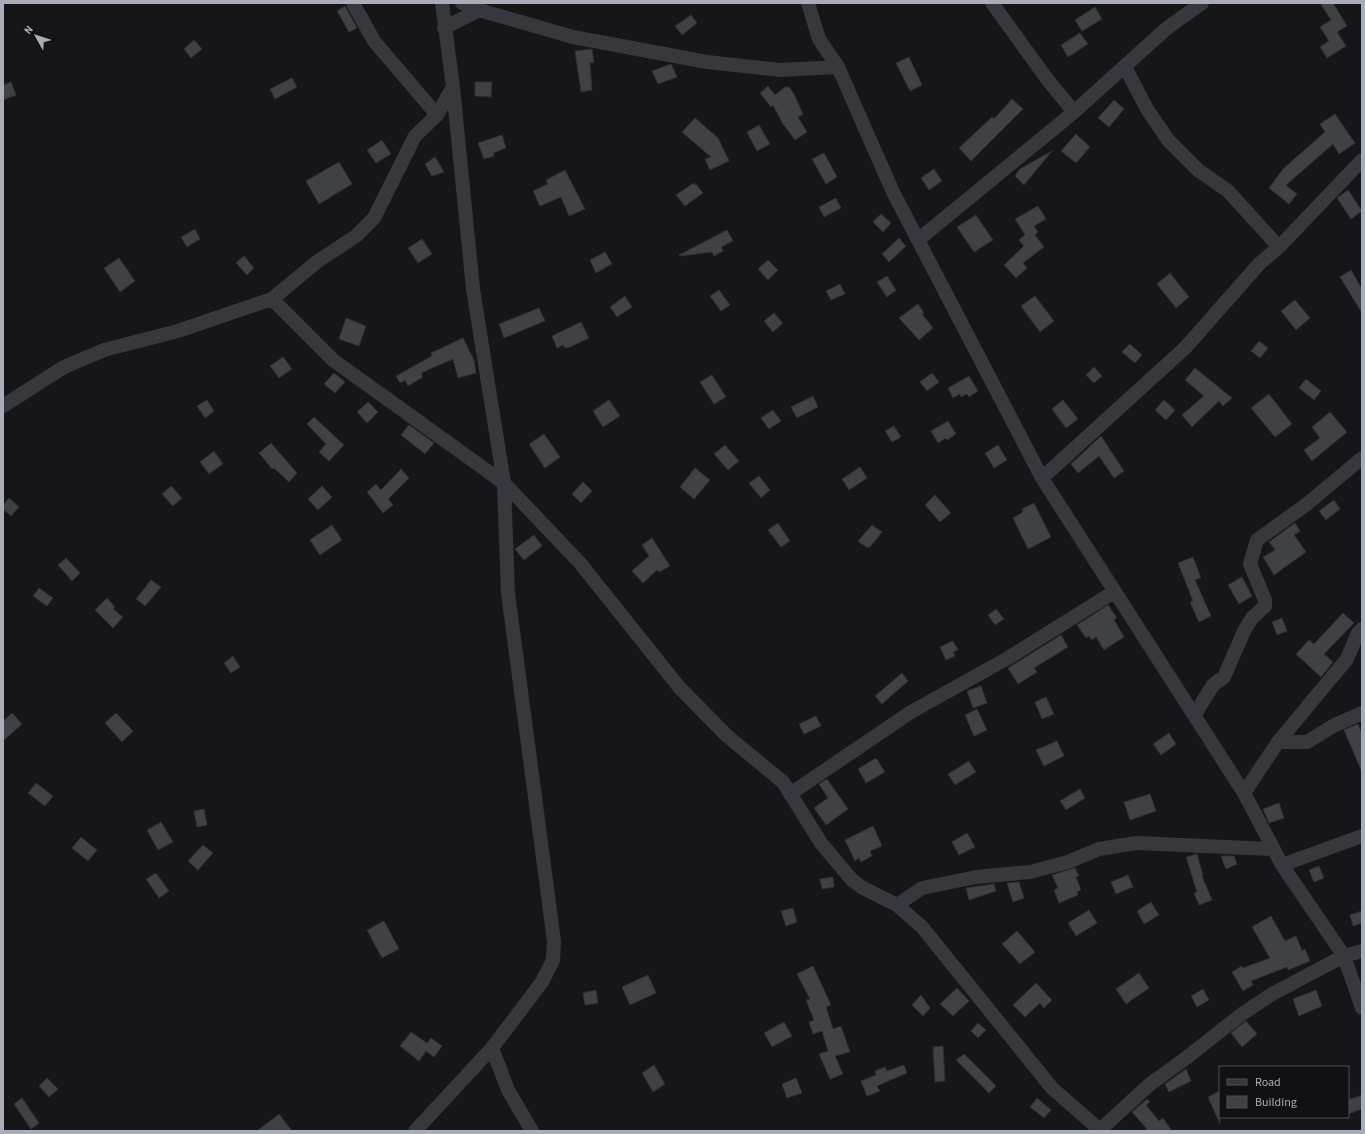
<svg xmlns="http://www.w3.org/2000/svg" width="1365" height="1134" font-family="'Source Sans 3',sans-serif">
	<rect width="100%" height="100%" fill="#161618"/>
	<path fill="#404145" stroke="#303034" d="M1320,3H1333L1347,26L1337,32L1346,46L1327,58L1320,47L1329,41L1320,27L1331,20Z
		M345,6L357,28L349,32L337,11Z
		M1095,7L1102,19L1082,31L1075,20Z
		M691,15L697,23L682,35L675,26Z
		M1080,33L1088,44L1068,57L1061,45Z
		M194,40L202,49L191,58L184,49Z
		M592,49L594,62L590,63L592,90L581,92L575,51Z
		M909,57L922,85L910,91L896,63Z
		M671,64L677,77L658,84L652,71Z
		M292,78L297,87L275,99L270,89Z
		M11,82L16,95L3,100V85Z
		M475,82H492L491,97L475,96Z
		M768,86L775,95L785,87H789L794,94L803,114L798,117L807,132L795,140L783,124L773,105L771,107L760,93Z
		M1012,99L1023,109L971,161L959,148L992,117L994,119Z
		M1114,100L1124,109L1109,127L1098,118Z
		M1335,114L1355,143L1339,154L1333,144L1286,185L1297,194L1289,204L1269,188L1283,169L1325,132L1320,124Z
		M695,118L718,138L729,161L710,170L705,159L711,157L682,132Z
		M759,125L770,144L757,151L747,132Z
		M1076,134L1090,147L1076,163L1061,151Z
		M502,135L506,148L493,153L494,156L484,159L478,143Z
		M382,140L391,154L376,163L367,150Z
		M1052,151L1024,185L1015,176L1020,169Z
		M824,153L837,177L826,184L812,159Z
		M435,157L444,172L432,176L425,164Z
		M339,162L352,184L319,204L306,181Z
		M934,169L942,181L929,190L921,178Z
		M565,170L585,209L569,216L561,197L540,206L533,191L548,184L546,180Z
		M692,184H696L703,193L685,206L676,195Z
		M1348,190L1362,211L1351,219L1337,198Z
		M836,198L841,208L824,217L819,207Z
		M1038,206L1046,219L1034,226L1038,232L1035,235L1044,247L1023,263L1027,268L1016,278L1004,265L1024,246L1019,240L1025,235L1015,219Z
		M881,214L891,223L883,232L873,222Z
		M976,215L993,240L974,252L957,227Z
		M195,229L200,239L187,247L181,237Z
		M727,230L733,241L721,247L723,251L714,256L712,252L680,256L679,255Z
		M899,238L906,246L889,262L882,254Z
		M422,239L432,254L418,263L408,248Z
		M605,252L612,264L596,273L590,260Z
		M244,256L254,268L247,275L236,263Z
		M119,258L135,281L120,292L104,268Z
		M768,260L778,270L768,280L758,269Z
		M1351,270L1362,289V313L1340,277Z
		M1170,273L1189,297L1176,308L1157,284Z
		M887,276L896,290L887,297L877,282Z
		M840,284L845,294L831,300L826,291Z
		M719,290L730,305L721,311L710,296Z
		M625,296L632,307L617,317L610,307Z
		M1035,296L1054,321L1040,332L1021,306Z
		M1295,300L1310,318L1296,330L1281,311Z
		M918,304L924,313L922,314L933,328L919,340L899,318Z
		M539,308L545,321L504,338L499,324Z
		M774,313L783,323L773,332L764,321Z
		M346,318L366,326L359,346L339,339Z
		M581,322L589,338L570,347L565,348L563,345L557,348L552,336Z
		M463,338L474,360L476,373L458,378L453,359L421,373L423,377L408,386L405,380L400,383L396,376L432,356L431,353Z
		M1259,341L1268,348L1260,358L1251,351Z
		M1130,344L1142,355L1135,363L1122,352Z
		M283,357L292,369L279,378L270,366Z
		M1094,367L1102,376L1094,383L1086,375Z
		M1195,368L1232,398L1223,406L1219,401L1192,427L1182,415L1204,396L1185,380Z
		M334,373L345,382L335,393L324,384Z
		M932,373L939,382L927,391L920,382Z
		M712,375L726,397L714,404L700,382Z
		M969,376L978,391L969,397L967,394L961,397L960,394L953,398L948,388Z
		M1306,379L1321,391L1314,400L1299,388Z
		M1269,394L1292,424L1275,437L1251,408Z
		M813,396L818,407L797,418L791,407Z
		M207,400L214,411L205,418L197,406Z
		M609,400L620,416L603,427L593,411Z
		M1063,400L1078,419L1066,428L1052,409Z
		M1164,400L1175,410L1166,420L1155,410Z
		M368,402L378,412L367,423L357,412Z
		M773,410L781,421L769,429L761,418Z
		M1330,412L1347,432L1312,461L1304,450L1320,438L1312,427Z
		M314,417L344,445L329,461L319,452L326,444L307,424Z
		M948,421L956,434L947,440L946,438L938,443L931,431Z
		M409,425L434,443L425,454L401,435Z
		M894,426L901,437L892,442L885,431Z
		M544,434L560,457L545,468L529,444Z
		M1101,436L1124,471L1114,478L1099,456L1078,473L1071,464Z
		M271,443L297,473L289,482L274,468L272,469L259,453Z
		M725,445L739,461L728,470L714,454Z
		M998,445L1007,460L994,468L985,453Z
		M214,451L223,464L209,474L200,462Z
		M860,467L867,478L849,490L842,479Z
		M695,468L710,480L694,499L680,487Z
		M401,469L409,478L388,499L393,505L383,513L367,492L376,484L381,490Z
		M759,476L770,490L761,498L749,483Z
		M583,482L592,491L581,503L572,494Z
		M171,486L182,498L173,506L162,494Z
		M322,486L332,497L318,510L308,499Z
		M935,495L951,513L940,522L925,505Z
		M9,498L19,507L11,516L3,509V505Z
		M1334,500L1340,509L1326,520L1319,511Z
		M1034,503L1051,537L1028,549L1013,518L1023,512L1022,509Z
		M778,523L790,541L781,547L768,530Z
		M1295,523L1300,531L1294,535L1306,552L1274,575L1263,557L1275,550L1269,542Z
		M332,525L342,540L320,555L310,540Z
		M872,525L882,532L870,547H866L858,541Z
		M534,535L542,546L524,560L515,549Z
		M652,538L670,566L659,572L657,570L643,583L632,571L649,556L642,545Z
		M1193,557L1201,578L1195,580L1211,616L1199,622L1190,602L1193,601L1178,563Z
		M66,558L80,573L72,581L58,565Z
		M1242,577L1252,596L1239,604L1228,585Z
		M151,580L161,587L145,606L136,599Z
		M39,588L53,598L47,606L33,596Z
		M107,598L115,607L113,609L123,617L113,628L95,610Z
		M1108,605L1117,618L1114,620L1124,637L1104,650L1096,637L1092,640L1089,636L1086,638L1077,625Z
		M996,609L1004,619L995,625L988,615Z
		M1343,613L1354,623L1324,654L1333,662L1321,677L1296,654L1309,640L1314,644Z
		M1282,618L1287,631L1277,635L1272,622Z
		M1061,635L1068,647L1034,668L1037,672L1018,684L1008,668Z
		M953,641L958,650L953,652L955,656L946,660L940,647Z
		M233,656L240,667L231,673L224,663Z
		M902,673L908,681L882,704L875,696Z
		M981,686L987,703L973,708L967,691Z
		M1046,697L1054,714L1042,719L1035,702Z
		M977,709L987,730L974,736L965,715Z
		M12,713L22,724L3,741V721Z
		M116,713L133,731L122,742L105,723Z
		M816,716L821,726L804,734L799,724Z
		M1358,724L1362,734V772L1344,730Z
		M1169,733L1176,744L1161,755L1153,744Z
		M1057,741L1064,756L1044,766L1036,750Z
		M876,758L885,772L866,783L858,769Z
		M969,761L976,772L955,785L948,774Z
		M827,779L848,809L826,825L814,808L828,798L819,784Z
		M36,783L53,796L45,806L28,793Z
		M1080,789L1085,798L1066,810L1060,801Z
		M1150,794L1156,811L1130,820L1124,802Z
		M1279,803L1284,818L1269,823L1263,809Z
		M204,809L207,825L197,827L194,811Z
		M161,822L173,842L158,850L147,830Z
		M873,826L882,846L870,851L872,856L861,862L859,858L855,861L845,840Z
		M967,833L975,847L959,855L952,842Z
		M81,837L97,850L88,861L72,848Z
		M203,845L213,853L198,870L188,861Z
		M1197,854L1203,875L1202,876L1212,900L1199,905L1194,893L1197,892L1186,857Z
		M1221,856H1234L1237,864L1226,869Z
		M1319,866L1324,878L1314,882L1309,870Z
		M1075,868L1079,876L1076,877L1081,890L1077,892L1078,895L1059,903L1054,890L1058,888L1052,875Z
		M156,873L169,891L159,898L146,879Z
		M1128,875L1133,887L1116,894L1111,882Z
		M833,877L834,887L822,889L820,879Z
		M1019,882L1024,898L1013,902L1007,883Z
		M994,884L996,891L969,900L966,888Z
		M1151,902L1159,915L1144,924L1137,911Z
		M793,908L797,922L786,926L781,911Z
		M1089,910L1097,923L1076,936L1068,923Z
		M1362,911V923L1353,926L1350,915Z
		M1271,916L1285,941L1296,936L1302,951L1305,949L1310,961L1288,970L1287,967L1251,981L1253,985L1243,991L1232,972L1242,966L1243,968L1270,958L1252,927Z
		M384,921L399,949L382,958L367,930Z
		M1017,931L1035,952L1020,964L1002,944Z
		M813,966L831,1005L826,1007L833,1029L841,1026L850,1052L835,1056L843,1074L830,1079L819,1054L828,1051L822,1031L813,1034L809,1022L814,1020L806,1000L810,999L797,974Z
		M1139,973L1149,988L1126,1004L1116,989Z
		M648,975L656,993L630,1005L622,987Z
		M1036,983L1052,1000L1044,1008L1040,1003L1025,1017L1013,1005Z
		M957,988L969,1001L953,1016L940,1004Z
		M1203,989L1209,1000L1197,1007L1191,996Z
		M596,990L598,1003L585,1005L583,993Z
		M1316,990L1322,1006L1299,1016L1293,999Z
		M921,995L930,1008L923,1016L912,1005Z
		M1246,1021L1257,1034L1242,1047L1231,1033Z
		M784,1022L792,1036L772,1047L764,1033Z
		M978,1023L986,1030L978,1038L971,1031Z
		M411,1032L427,1043L431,1038L442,1046L434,1057L426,1051L419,1061L400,1046Z
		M943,1046L945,1081L935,1082L933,1047Z
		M964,1054L996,1086L989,1093L956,1060Z
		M654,1065L665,1084L653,1092L642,1073Z
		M904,1065L907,1073L877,1086L880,1091L867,1096L861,1081L876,1075L875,1071L885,1067L887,1071Z
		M1186,1069L1191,1081L1169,1092L1165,1084Z
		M47,1078L58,1089L49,1097L39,1086Z
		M796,1078L802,1093L787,1098L782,1084Z
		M1220,1091V1124L1208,1097Z
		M1362,1095V1109L1348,1114V1100Z
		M22,1098L39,1123L31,1129L14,1104Z
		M1037,1098L1051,1110L1044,1118L1030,1107Z
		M1147,1099L1150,1102L1146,1105L1159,1121L1163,1118L1172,1131H1143L1147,1129L1132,1112Z
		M279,1114L292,1131H257Z"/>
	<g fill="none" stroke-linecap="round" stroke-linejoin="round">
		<path stroke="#37383d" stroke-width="14" d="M353,3L374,41L437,115
			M462,3L479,10L573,37L707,62L780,70L838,67
			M808,3L819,39L838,67L893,192L1042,478L1244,793L1282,865L1344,956L1362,1008
			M992,3L1047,79L1074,112
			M444,28L479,10
			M1125,67L1147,109L1168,140L1198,170L1228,191L1279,247
			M918,240L1074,112L1167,28L1202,3
			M272,299L333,360L504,483L580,563L679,687L726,735L783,782L821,843L852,880L863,888L897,905L922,927L1052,1088L1101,1131
			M3,406L64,367L104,350L178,331L272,299L318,261L356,236L374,218L415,136L437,115L453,87
			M1042,478L1185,348L1260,263L1279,247L1362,160
			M1195,714L1213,685L1224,677L1244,631L1252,618L1265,606V600L1250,564L1257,540L1307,504L1362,458
			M1278,742L1347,659L1358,633L1362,629
			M1244,793L1278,742H1307L1333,726L1362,713
			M790,794L911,712L1008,658L1114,592
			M1282,865L1362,836
			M897,905L922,888L976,877L1030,872L1068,862L1099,849L1136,843L1272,849
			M492,1048L508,1090L532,1131
			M1100,1130L1149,1085L1190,1055L1242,1014L1272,994L1344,956L1362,951
			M415,1131L492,1048L542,982L553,960L554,941L508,593L504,483L473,289L453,87L442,3"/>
	</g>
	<rect width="1365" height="1134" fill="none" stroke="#a8adb8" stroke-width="8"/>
	<rect x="1219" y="1066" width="130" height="52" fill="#111113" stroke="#4d4f55"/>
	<rect x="1227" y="1079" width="20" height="6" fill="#37383d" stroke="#4d4f55"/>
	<text x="1255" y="1086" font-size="12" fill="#a8adb8">Road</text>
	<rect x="1227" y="1096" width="20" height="12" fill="#404145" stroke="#4d4f55"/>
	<text x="1255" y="1106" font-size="12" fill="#a8adb8">Building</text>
	<g transform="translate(36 36) rotate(309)" stroke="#111113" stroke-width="3" paint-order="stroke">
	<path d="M0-3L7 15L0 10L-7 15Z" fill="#a8adb8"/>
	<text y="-6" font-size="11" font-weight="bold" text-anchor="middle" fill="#a8adb8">N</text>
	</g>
</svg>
